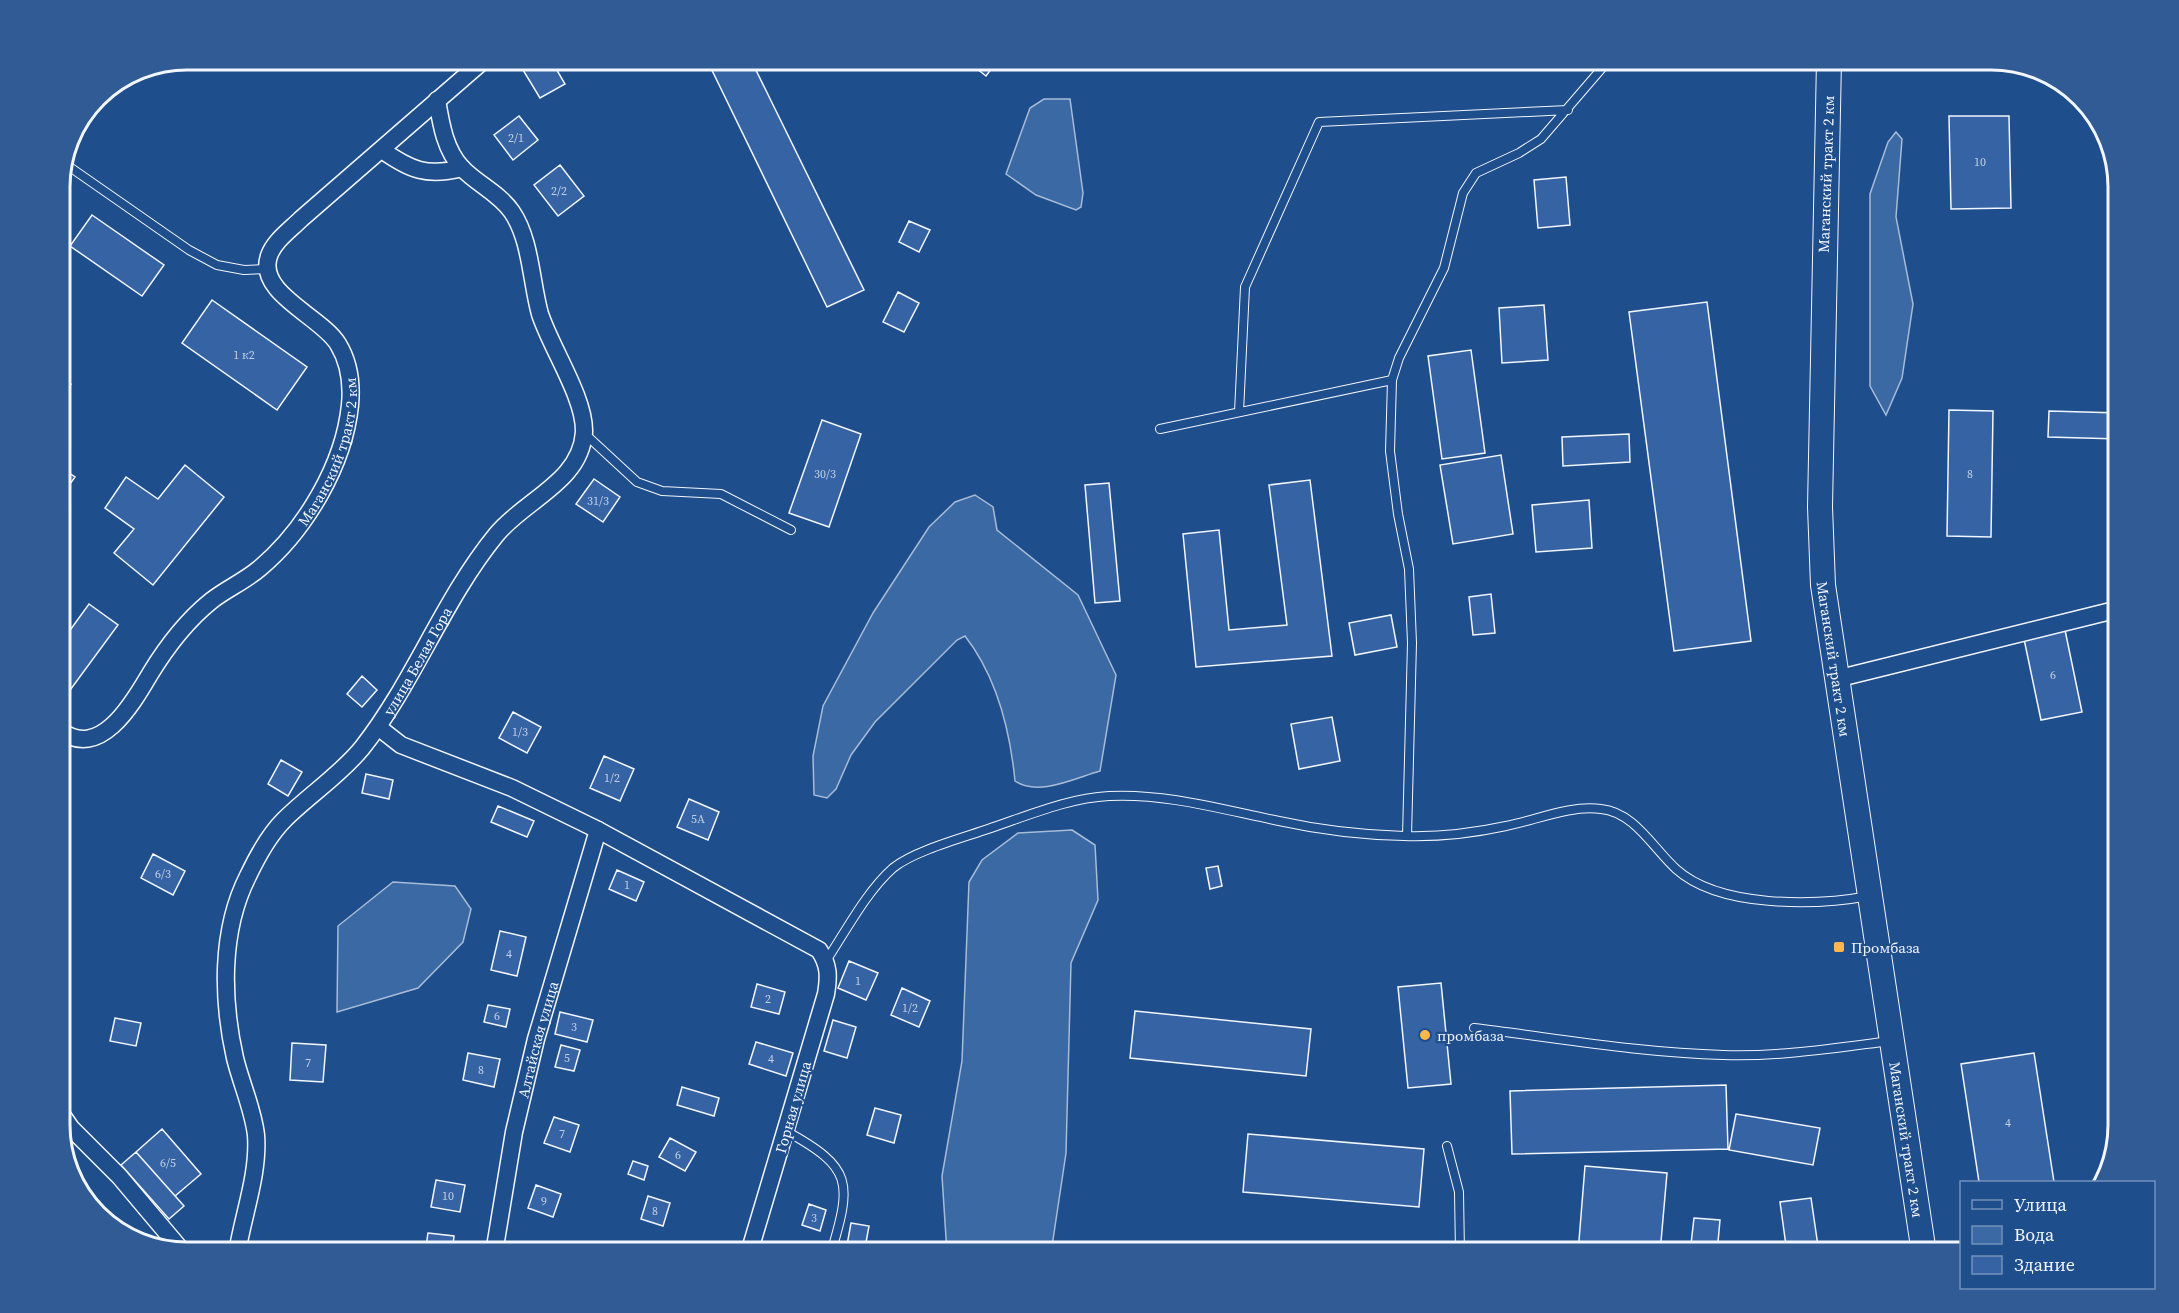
<svg xmlns="http://www.w3.org/2000/svg" width="2179" height="1313" font-family="'Source Serif 4',serif">
	<rect width="100%" height="100%" fill="#1f4e8c"/>
	<path fill="#3b69a3" stroke="#a8bbd7" stroke-width="1.5" d="M1044,99H1070L1083,193L1081,207L1076,210L1036,195L1006,174L1030,108Z
		M1896,132L1902,139L1896,217L1913,304L1902,378L1886,415L1870,386V194L1888,142Z
		M975,495L993,507L997,530L1078,595L1116,675L1100,771C1075,778 1038,797 1015,781C1010,730 997,677 965,636L957,640L875,722L851,755L836,789L827,798L814,795L813,756L823,706L873,613L929,527L955,502Z
		M1072,830L1095,845L1098,900L1071,963L1066,1153L1051,1253H947L942,1176L962,1061L969,882L982,860L1018,833Z
		M393,882L455,886L471,909L463,942L418,988L337,1012L338,926Z"/>
	<path fill="#3563a3" stroke="#f2f6ff" stroke-width="1.5" d="M529,60H551L565,84L540,98L520,65Z
		M707,60H751L864,290L827,307Z
		M966,60H998L986,76Z
		M519,116L538,140L513,160L494,135Z
		M1949,116H2009L2011,208L1951,209Z
		M560,165L584,196L558,216L534,185Z
		M1566,177L1570,225L1538,228L1534,180Z
		M92,215L164,265L142,296L70,246Z
		M909,221L930,230L919,252L899,242Z
		M898,292L919,303L904,332L883,322Z
		M212,300L307,367L277,410L182,343Z
		M1707,302L1751,641L1674,651L1629,312Z
		M1544,305L1548,360L1502,363L1499,308Z
		M1471,350L1485,453L1442,459L1428,356Z
		M60,375L71,384L60,398Z
		M1949,410L1993,411L1991,537L1947,536Z
		M2049,411L2119,413V439L2048,437Z
		M822,420L861,434L829,527L789,513Z
		M1629,434L1630,462L1563,466L1562,437Z
		M1501,455L1513,534L1453,544L1440,465Z
		M185,465L224,497L153,585L114,553L134,529L105,508L126,477L158,499Z
		M60,467L75,477L60,498Z
		M594,479L620,497L603,522L576,504Z
		M1310,480L1332,656L1196,667L1183,534L1219,530L1229,630L1287,625L1269,485Z
		M1109,483L1120,601L1095,603L1085,485Z
		M1589,500L1592,548L1536,552L1532,505Z
		M1491,594L1495,633L1473,635L1469,597Z
		M89,604L118,625L65,697L60,694V644Z
		M1391,615L1397,647L1355,655L1349,623Z
		M2065,630L2082,712L2041,720L2024,639Z
		M362,676L377,690L362,707L347,694Z
		M513,712L541,727L527,753L499,738Z
		M1332,717L1340,761L1299,769L1291,724Z
		M604,756L634,769L620,801L590,788Z
		M281,760L302,772L288,796L268,784Z
		M366,774L393,780L389,799L362,793Z
		M689,799L719,812L708,840L677,827Z
		M498,806L534,821L527,837L491,822Z
		M153,854L185,871L173,895L141,878Z
		M1218,866L1222,886L1210,889L1206,868Z
		M617,870L644,882L636,901L609,889Z
		M500,931L526,937L517,976L491,970Z
		M849,961L878,973L866,1000L838,988Z
		M1441,983L1451,1084L1408,1088L1398,987Z
		M757,984L785,992L779,1014L751,1007Z
		M902,988L930,1001L919,1027L891,1015Z
		M488,1005L510,1009L506,1027L484,1022Z
		M1135,1011L1311,1029L1306,1076L1130,1058Z
		M560,1012L593,1020L587,1042L555,1034Z
		M115,1018L141,1023L136,1046L110,1041Z
		M833,1020L856,1027L847,1058L824,1051Z
		M756,1042L793,1053L786,1076L749,1064Z
		M292,1043L326,1045L323,1082L290,1080Z
		M561,1045L580,1050L574,1071L555,1067Z
		M468,1053L500,1059L494,1087L463,1080Z
		M2034,1053L2054,1182H1979L1961,1064Z
		M1726,1085L1728,1149L1512,1154L1510,1091Z
		M682,1087L719,1098L714,1116L677,1105Z
		M875,1108L901,1115L894,1143L867,1135Z
		M1736,1114L1820,1128L1813,1165L1729,1150Z
		M554,1117L579,1125L570,1152L544,1143Z
		M162,1129L201,1174L175,1196L136,1152Z
		M1248,1134L1424,1149L1419,1207L1243,1192Z
		M670,1138L696,1152L685,1171L659,1157Z
		M136,1152L184,1206L169,1219L121,1165Z
		M633,1161L648,1166L644,1180L628,1174Z
		M1585,1166L1667,1173L1660,1253H1578Z
		M436,1180L465,1185L460,1212L431,1207Z
		M536,1185L561,1194L553,1217L528,1208Z
		M648,1196L670,1203L663,1226L641,1219Z
		M1811,1198L1819,1253H1787L1780,1202Z
		M809,1204L826,1210L820,1231L802,1225Z
		M1694,1218L1720,1220L1717,1253H1690Z
		M851,1223L869,1226L865,1248L847,1245Z
		M428,1233L454,1236L452,1253H425Z"/>
	<g fill="none" stroke-linecap="round" stroke-linejoin="round">
		<defs>
			<path id="lane" d="M64,163L189,250L217,265L244,270L268,269
				M1239,412L1245,287L1319,122L1568,110
				M1160,429L1392,380
				M584,433L637,482L662,491L721,494L791,530
				M1407,836L1412,643L1409,569L1398,514L1390,451L1392,380L1399,358L1444,268L1463,193L1476,173L1519,153L1541,139L1609,60
				M826,961C846,931 866,892 893,868C914,851 962,838 988,829C1027,816 1068,798 1109,796C1166,793 1224,810 1279,821C1320,830 1362,835 1404,836C1437,837 1474,833 1506,826C1537,820 1569,805 1601,809C1634,812 1653,848 1676,869C1719,908 1815,906 1869,896
				M1474,1028C1557,1038 1640,1053 1723,1055C1779,1057 1835,1048 1890,1041
				M786,1131C853,1168 852,1182 831,1253
				M1447,1146L1459,1192L1460,1253"/>
			<g id="street">
				<path d="M382,150C410,170 427,177 462,168"/>
				<path d="M1836,679L2119,609"/>
				<path d="M378,727L401,745L512,788L598,830L819,950C829,965 829,976 826,994L749,1253"/>
				<path id="s1" d="M60,730C100,762 134,701 150,674C167,646 185,622 211,601C226,589 245,581 260,568C305,530 344,465 350,405C352,384 349,362 338,344C322,317 256,293 269,256C274,241 290,230 301,219L484,60"/>
				<path d="M60,1112L71,1128L119,1176L183,1252"/>
				<path id="s2" d="M237,1253C243,1215 259,1174 256,1135C253,1109 241,1083 235,1058C222,1000 220,931 248,876C257,857 269,835 284,820C309,795 339,776 362,748C414,682 443,600 496,535C524,500 581,482 584,432C585,398 551,348 540,314C531,282 531,240 512,212C499,193 477,184 462,168C445,150 441,124 437,100"/>
				<path id="s3" d="M494,1253L514,1132L536,1039L598,830"/>
			</g>
			<g id="secondary">
				<path id="s4" d="M1829,60L1820,507L1823,585L1924,1253"/>
			</g>
		</defs>
		<use href="#lane" stroke="#f2f6ff" stroke-width="10"/>
		<use href="#street" stroke="#f2f6ff" stroke-width="19"/>
		<use href="#secondary" stroke="#f2f6ff" stroke-width="26"/>
		<use href="#lane" stroke="#1f4e8c" stroke-width="8"/>
		<use href="#street" stroke="#1f4e8c" stroke-width="16"/>
		<use href="#secondary" stroke="#1f4e8c" stroke-width="24"/>
	</g>
	<g fill="#ffb74d" stroke="#1f4e8c" stroke-width="2">
		<rect x="1833" y="941" width="12" height="12" rx="3"/>
		<circle cx="1425" cy="1035" r="6"/>
	</g>
	<g text-anchor="middle" dominant-baseline="central" stroke-width="4.5" stroke-linejoin="round" paint-order="stroke">
		<g font-size="12" fill="#c3d1e8">
			<text x="516" y="138">2/1</text>
			<text x="1980" y="162">10</text>
			<text x="559" y="191">2/2</text>
			<text x="244" y="355">1 к2</text>
			<text x="825" y="474">30/3</text>
			<text x="1970" y="474">8</text>
			<text x="598" y="501">31/3</text>
			<text x="2053" y="675">6</text>
			<text x="520" y="732">1/3</text>
			<text x="612" y="778">1/2</text>
			<text x="698" y="819">5А</text>
			<text x="163" y="874">6/3</text>
			<text x="627" y="885">1</text>
			<text x="509" y="954">4</text>
			<text x="858" y="981">1</text>
			<text x="768" y="999">2</text>
			<text x="910" y="1008">1/2</text>
			<text x="497" y="1016">6</text>
			<text x="574" y="1027">3</text>
			<text x="567" y="1058">5</text>
			<text x="771" y="1059">4</text>
			<text x="308" y="1063">7</text>
			<text x="481" y="1070">8</text>
			<text x="2008" y="1123">4</text>
			<text x="562" y="1134">7</text>
			<text x="678" y="1155">6</text>
			<text x="168" y="1163">6/5</text>
			<text x="448" y="1196">10</text>
			<text x="544" y="1201">9</text>
			<text x="655" y="1211">8</text>
			<text x="814" y="1218">3</text>
		</g>
		<g font-size="15" fill="#f2f6ff" stroke="#1f4e8c">
			<text transform="translate(1826 174) rotate(-88)">Маганский тракт 2 км</text>
			<text stroke="none"><textPath href="#s1" startOffset="416">Маганский тракт 2 км</textPath></text>
			<text stroke="none"><textPath href="#s4" startOffset="600">Маганский тракт 2 км</textPath></text>
			<text stroke="none"><textPath href="#s2" startOffset="662">улица Белая Гора</textPath></text>
			<text stroke="none"><textPath href="#s3" startOffset="218">Алтайская улица</textPath></text>
			<text transform="translate(793 1107) rotate(-74)">Горная улица</text>
			<text stroke="none"><textPath href="#s4" startOffset="1086">Маганский тракт 2 км</textPath></text>
		</g>
		<g font-size="15" fill="#f2f6ff" stroke="#1f4e8c" text-anchor="start">
			<text x="1851" y="947">Промбаза</text>
			<text x="1437" y="1035">промбаза</text>
		</g>
	</g>
	<path d="M0 0H2179V1313H0ZM187 70H1991A117 117 0 0 1 2108 187V1125A117 117 0 0 1 1991 1242H187A117 117 0 0 1 70 1125V187A117 117 0 0 1 187 70Z" fill="#305b95" fill-rule="evenodd"/>
	<path fill="none" stroke="#f2f6ff" stroke-width="3" d="M187 70H1991A117 117 0 0 1 2108 187V1125A117 117 0 0 1 1991 1242H187A117 117 0 0 1 70 1125V187A117 117 0 0 1 187 70Z"/>
	<rect x="1960" y="1181" width="195" height="108" fill="#1f4e8c" stroke="#7391ba" stroke-width="1.5"/>
	<rect x="1972" y="1200" width="30" height="9" fill="#1f4e8c" stroke="#7391ba" stroke-width="1.5"/>
	<text x="2014" y="1211" font-size="18" fill="#f2f6ff">Улица</text>
	<rect x="1972" y="1226" width="30" height="18" fill="#3b69a3" stroke="#7391ba" stroke-width="1.5"/>
	<text x="2014" y="1241" font-size="18" fill="#f2f6ff">Вода</text>
	<rect x="1972" y="1256" width="30" height="18" fill="#3563a3" stroke="#7391ba" stroke-width="1.5"/>
	<text x="2014" y="1271" font-size="18" fill="#f2f6ff">Здание</text>
</svg>
